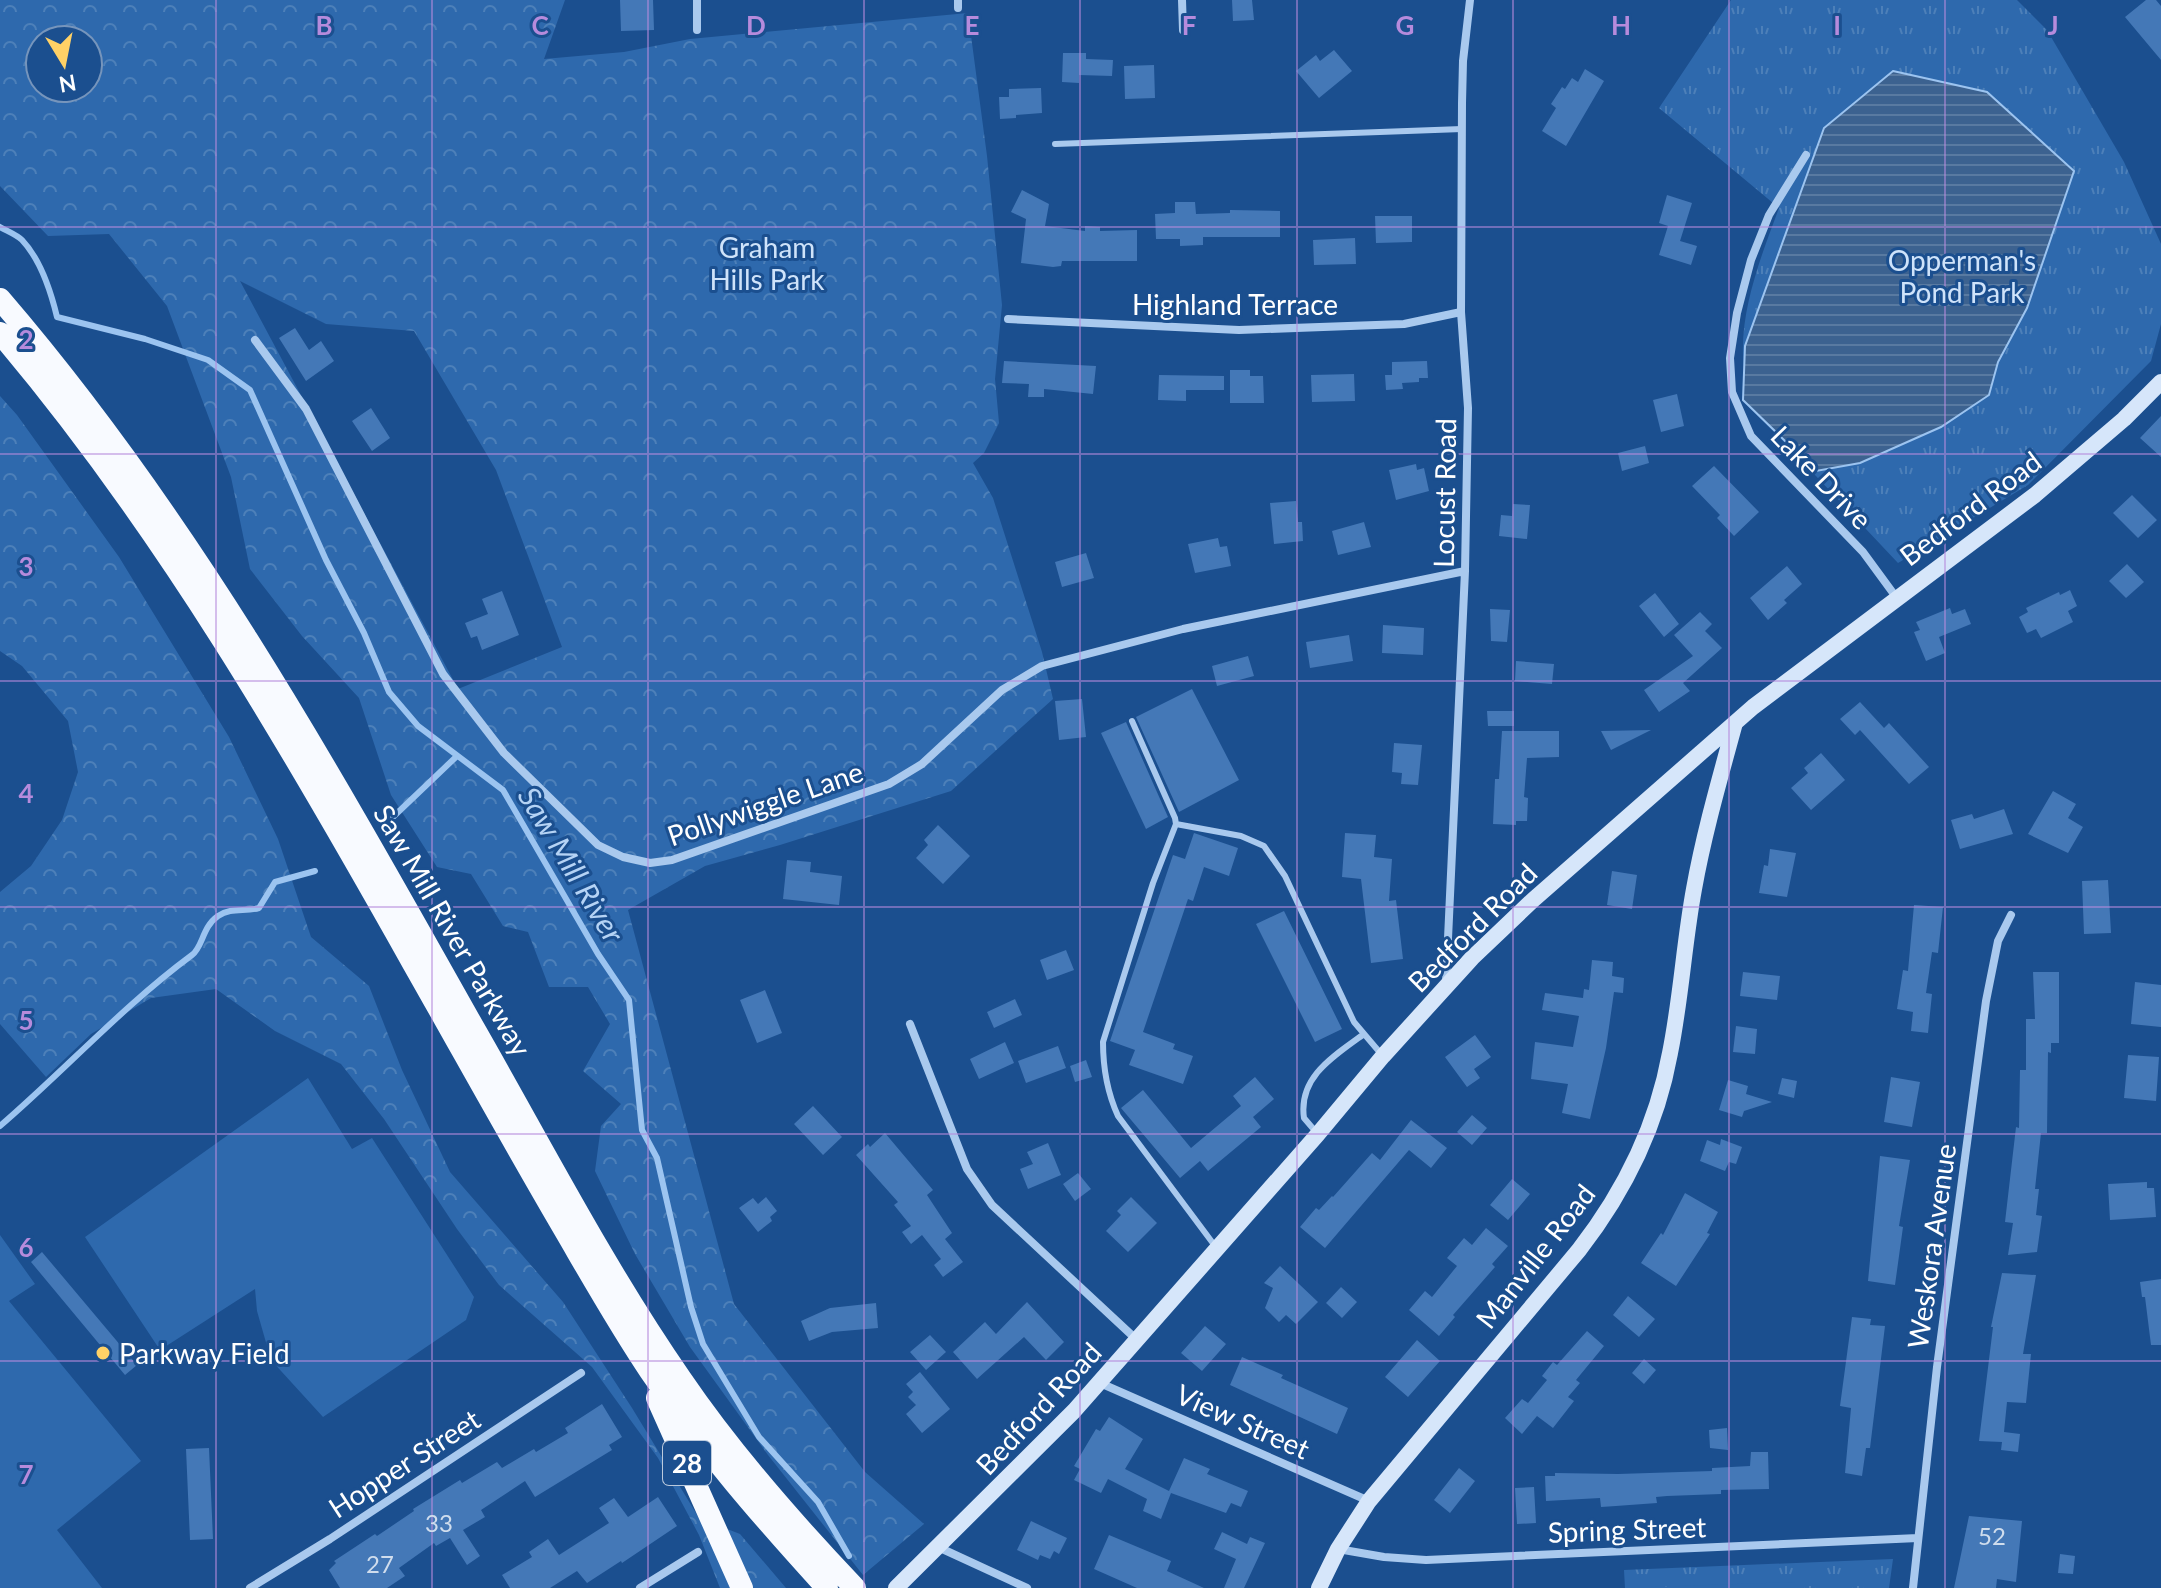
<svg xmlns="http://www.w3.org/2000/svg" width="2161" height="1588" font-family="Lato,sans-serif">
	<defs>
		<pattern id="grass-tufts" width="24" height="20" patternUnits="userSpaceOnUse" patternTransform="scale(2)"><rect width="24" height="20" fill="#2e69ad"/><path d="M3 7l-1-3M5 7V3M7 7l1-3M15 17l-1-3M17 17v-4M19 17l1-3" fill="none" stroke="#4d80b9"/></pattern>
		<pattern id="forest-crowns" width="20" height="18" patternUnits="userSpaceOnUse" patternTransform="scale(2)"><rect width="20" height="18" fill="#2e69ad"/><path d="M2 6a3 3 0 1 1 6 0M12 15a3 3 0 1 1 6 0" fill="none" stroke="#4d80b9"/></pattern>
		<pattern id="water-rules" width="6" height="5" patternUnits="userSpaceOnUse" patternTransform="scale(2)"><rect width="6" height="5" fill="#3c6290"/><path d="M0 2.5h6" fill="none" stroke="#597aa1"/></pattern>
	</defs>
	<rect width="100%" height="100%" fill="#1b4f8f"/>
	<path fill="url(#grass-tufts)" d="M1731,0H2017L2047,30L2124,162L2161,244V324L2151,361L2028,485L1898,563L1767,424C1718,362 1755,273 1779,208L1659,108Z
		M1893,1559L1889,1588H1625L1624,1570Z"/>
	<path fill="url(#forest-crowns)" fill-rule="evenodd" d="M0,0H565L544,59L624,52L690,39L968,13L987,156L1002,305L995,379L999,423L984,453L973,463L993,498L1042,652L1053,699L951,791L780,845L705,866L628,910L734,1304L865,1472L924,1524L863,1575L768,1455L690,1347L635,1254L595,1171L601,1126L621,1104L583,1071L610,1024L588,987H549L528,932L503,926L471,874L437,867L391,795L359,698L302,636L250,569L231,477L167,306L109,234L48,236L0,186ZM40,40H88V88H40ZM240,281L326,324L414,331L496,470L562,647L458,689Z
		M0,396L17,415L119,557L229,737L278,839L311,937L369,986L402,1070L450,1172L563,1302L632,1408L699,1518L740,1534L786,1588H720L699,1535L658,1458L592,1367L499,1285L457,1229L384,1119L341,1064L275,1031L216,989L151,998L91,1034L46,1077L0,1024V892L31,866L62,820L78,772L68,721L22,666L0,651Z"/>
	<path fill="#2e69ad" d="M308,1078L352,1149L372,1138L474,1297L466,1320L323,1417L271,1360L257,1311L255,1289L160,1350L85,1237Z
		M0,1235L35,1284L9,1301L141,1461L57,1530L102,1588H0Z
		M1796,1582V1588H1650L1651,1587Z"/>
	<path fill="url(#water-rules)" stroke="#9cc4f0" stroke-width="2" d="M1893,71L1987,92L2074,171L2027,308L1998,362L1989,395L1941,427L1860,463L1816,471L1743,400L1745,346L1824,128Z"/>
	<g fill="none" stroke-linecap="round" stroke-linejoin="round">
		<path stroke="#9cc4f0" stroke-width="6" d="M0,227C7,231 17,235 22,240C41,260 51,292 57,317L145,339L208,360L250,390L326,560L364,633L389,692L418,726L503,790L598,954L629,1000L642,1130L657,1158L691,1307L703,1344L759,1437L818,1502L849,1556
			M393,817L457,756
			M0,1126C64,1071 123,1006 192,955C203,947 202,927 218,916C231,907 245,912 259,908L275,882L315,871"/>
	</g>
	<path fill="#4478b7" d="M620,0H653L654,30L621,31Z
		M1232,0H1252L1254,20L1233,21Z
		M2146,0H2156L2161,6V60L2125,17Z
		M1334,50L1352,71L1319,98L1296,71L1316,55L1320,61Z
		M1063,53H1086V59L1113,60L1112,76L1079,75V83L1062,82Z
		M1154,65L1155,98L1125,99L1124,66Z
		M1585,69L1604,81L1566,146L1542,131L1556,108L1551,104L1562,87L1565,89L1572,78L1578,82Z
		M1041,88L1042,113L1016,115V118L1000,119L999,97H1009V89Z
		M1022,190L1049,204L1045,226L1085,231V226L1100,227V231L1137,230V261H1062L1061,266L1053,267L1021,263L1026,219L1011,212Z
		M1667,195L1692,203L1680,241L1697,246L1691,265L1659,255L1668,226L1659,223Z
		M1175,202H1195L1196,214L1230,213V210L1280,211V237H1203V245L1180,246V239H1156L1155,214L1175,213Z
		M1375,216H1412V242L1376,243Z
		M1355,238L1356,264L1314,265L1313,240Z
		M295,328L309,350L321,341L334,361L306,381L279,338Z
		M1004,361L1096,366L1093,394L1044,389V397H1028L1029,384L1002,383Z
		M1427,361L1428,378H1419V382L1402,383L1403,389L1386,390L1385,375H1392V362Z
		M1230,370H1250V376H1263L1264,403H1230Z
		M1354,374L1355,401L1312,402L1311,375Z
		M1159,375L1224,376V390H1186V401L1158,400Z
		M1677,394L1684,426L1661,432L1653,400Z
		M371,408L390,438L372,451L352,421Z
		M2161,416V457L2140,438Z
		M1645,446L1649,463L1622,471L1618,453Z
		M1416,464L1417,470L1424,468L1429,491L1396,500L1389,470Z
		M1714,466L1759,512L1734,536L1717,518L1720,515L1692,486Z
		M2132,495L2157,520L2138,538L2113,513Z
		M1296,501L1298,522H1302L1303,541L1274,544L1270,503Z
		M1513,504L1530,505L1527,539L1499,536L1501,515L1512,516Z
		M1364,522L1371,547L1338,555L1332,531Z
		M1218,538L1220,547L1227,546L1231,566L1195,573L1188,544Z
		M1086,553L1094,578L1062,587L1055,562Z
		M2127,564L2144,582L2126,598L2109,581Z
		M1787,566L1802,584L1784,600L1787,603L1768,620L1750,598Z
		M2070,590L2077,606L2068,611L2073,622L2041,638L2036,629L2027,633L2019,617L2028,612L2026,608L2059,592L2060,595Z
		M502,591L519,635L482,650L477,636L471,638L465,623L488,614L482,599Z
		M1655,593L1679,624L1664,637L1639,606Z
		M1950,608L1952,614L1965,609L1971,624L1939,637L1945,653L1926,661L1914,632L1920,630L1916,622Z
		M1490,609L1510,610L1507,642L1491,641Z
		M1700,612L1712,624L1705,631L1722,648L1683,683L1690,691L1659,712L1644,690L1693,656L1674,635Z
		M1383,625L1424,628L1423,655L1382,653Z
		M1349,635L1353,661L1310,668L1306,642Z
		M1248,656L1254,676L1217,686L1212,666Z
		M1516,661L1554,664L1552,684L1515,681Z
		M1192,689L1239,780L1179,812L1136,717Z
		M1082,699L1086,737L1059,740L1055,701Z
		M1860,702L1884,728L1889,723L1929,767L1909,784L1860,730L1855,735L1840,719Z
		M1487,711H1514V726H1488Z
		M1126,722L1168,817L1146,829L1101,733Z
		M1651,730L1611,750L1601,731Z
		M1502,731H1559V757L1527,758L1524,797L1528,798L1527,821H1516V825L1493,824L1495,779H1499Z
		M1394,743L1422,745L1418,785L1401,784L1402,773L1392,772Z
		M1821,753L1845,780L1811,810L1791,788L1808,773L1804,768Z
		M2053,791L2076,804L2068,818L2083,827L2068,853L2028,834Z
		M2004,809L2013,834L1960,849L1951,820L1972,814L1974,819Z
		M938,825L970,856L943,884L916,858L928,845L924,840Z
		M1194,833L1238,848L1229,876L1204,867L1193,901L1188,899L1143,1032L1175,1044L1173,1049L1193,1056L1183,1084L1129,1065L1135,1050L1110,1041L1173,855L1185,859Z
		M1345,833L1376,835L1374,857L1392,859L1389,901L1396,900L1403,959L1371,963L1361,879L1342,877Z
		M1770,849L1796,853L1787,897L1759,893L1764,865L1768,866Z
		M787,860L811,862L810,872L842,876L839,905L783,899Z
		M1612,871L1637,875L1632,909L1607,905Z
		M2108,880L2111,933L2084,934L2082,881Z
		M1914,905L1943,907L1938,953L1932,952L1926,993L1932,994L1928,1033L1911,1031L1913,1012L1897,1009L1903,970L1908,971Z
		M1284,911L1342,1029L1315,1042L1256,924Z
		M1066,950L1074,970L1047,980L1040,960Z
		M1592,960L1613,962L1612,976L1624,978L1623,993L1614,992L1606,1048L1590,1119L1562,1113L1568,1084L1531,1079L1535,1042L1573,1047L1579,1016L1542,1010L1545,993L1583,998L1584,989L1589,990Z
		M1743,972L1780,976L1777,1000L1740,996Z
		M2033,972H2059V1043H2051V1053L2048,1052L2047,1133H2041L2035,1189H2039L2036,1215L2042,1216L2037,1252L2008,1255L2013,1223L2005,1222L2016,1127L2019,1128L2020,1070H2026V1019H2035Z
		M2135,982L2161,985V1027L2131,1024Z
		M765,990L782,1033L757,1043L740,1000Z
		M1015,999L1022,1015L994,1028L987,1012Z
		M1736,1026L1757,1029L1755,1054L1733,1052Z
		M1475,1035L1491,1057L1474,1069L1480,1078L1467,1087L1445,1057Z
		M1005,1042L1014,1063L979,1079L970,1059Z
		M1058,1046L1066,1068L1026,1083L1018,1061Z
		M2128,1055L2159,1057L2156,1101L2124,1098Z
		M1086,1060L1092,1077L1075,1082L1070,1066Z
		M1255,1077L1274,1099L1253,1117L1261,1127L1208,1171L1200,1161L1180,1178L1121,1108L1143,1090L1191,1148L1241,1106L1233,1096Z
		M1891,1077L1920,1082L1912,1127L1884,1122Z
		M1782,1078L1797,1081L1794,1098L1778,1094Z
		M1728,1080L1748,1086L1746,1094L1772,1102L1744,1111L1742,1117L1719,1110Z
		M813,1106L842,1137L823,1155L794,1124Z
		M1472,1115L1487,1128L1472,1145L1457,1132Z
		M1411,1120L1447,1148L1431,1168L1409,1150L1325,1248L1300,1227L1316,1208L1319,1210L1332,1196L1333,1197L1372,1153L1380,1160Z
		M885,1133L933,1190L927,1195L952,1233L945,1239L963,1262L943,1277L934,1265L941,1259L922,1235L911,1244L902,1232L911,1226L894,1205L898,1202L856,1155L868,1144L870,1147Z
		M1721,1139L1742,1147L1736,1164L1729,1162L1725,1171L1700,1161L1707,1140L1720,1145Z
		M1048,1143L1061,1175L1028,1189L1020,1169L1033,1164L1027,1152Z
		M1880,1156L1910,1160L1899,1226L1903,1227L1895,1285L1868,1281Z
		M1078,1173L1091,1189L1075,1201L1063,1184Z
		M1512,1179L1530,1194L1508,1220L1490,1205Z
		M2147,1182V1188H2154L2156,1217L2110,1220L2108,1184Z
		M1685,1193L1718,1212L1707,1233L1710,1234L1676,1286L1641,1263L1661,1233L1663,1235Z
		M766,1197L777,1211L770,1217L772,1221L758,1232L739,1208L753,1198L758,1204Z
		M1131,1197L1157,1223L1128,1252L1106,1231L1121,1215L1117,1211Z
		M1486,1228L1508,1246L1492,1264L1495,1267L1453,1315L1455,1317L1439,1336L1409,1310L1425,1291L1432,1297L1457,1266L1447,1258L1464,1238L1472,1245Z
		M42,1252L137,1365L125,1375L31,1262Z
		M1280,1266L1318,1302L1296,1324L1286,1315L1279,1322L1265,1308L1273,1288L1264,1283Z
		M2002,1273L2036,1275L2023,1354H2031L2026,1403L2007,1402L2004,1432L2020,1434L2018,1452L2001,1450L2002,1442L1979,1441L1993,1327H1991Z
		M2161,1279V1345H2151L2145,1297H2142L2140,1282Z
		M1341,1287L1357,1302L1342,1318L1326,1303Z
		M1628,1296L1655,1319L1639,1337L1613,1315Z
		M1027,1302L1064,1342L1046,1360L1024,1337L977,1379L953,1352L985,1322L996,1334Z
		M876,1303L878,1328L832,1332L809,1341L801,1321L830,1308Z
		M1852,1317L1871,1319L1870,1325L1885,1326L1870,1448H1866L1862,1476L1845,1473L1851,1408L1840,1406Z
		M1205,1326L1226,1344L1202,1371L1181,1353Z
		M1587,1331L1604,1346L1576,1380L1580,1383L1568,1397L1574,1401L1553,1428L1537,1416L1522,1434L1505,1418L1522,1399L1528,1403L1547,1380L1542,1376L1553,1362L1557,1365Z
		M930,1335L946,1352L926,1370L910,1352Z
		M1417,1340L1440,1361L1408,1397L1385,1377Z
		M1242,1357L1283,1375L1281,1378L1348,1408L1337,1434L1230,1385Z
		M1644,1359L1656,1370L1644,1384L1632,1373Z
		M920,1372L950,1409L922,1433L906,1414L916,1405L908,1397L913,1392L906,1384Z
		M602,1404L622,1437L609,1445L612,1450L535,1497L525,1481L481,1510L485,1517L463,1530L480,1556L467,1565L450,1538L436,1546L434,1543L399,1568L405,1576L387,1588H340L329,1570L336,1563L334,1561L375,1534L377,1536L414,1511L413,1509L460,1480L462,1483L497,1462L502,1468L534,1449L536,1452L568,1433L565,1428Z
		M1109,1417L1143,1439L1125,1469L1169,1491L1184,1458L1210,1469L1207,1474L1248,1491L1241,1507L1231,1503L1226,1513L1171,1493L1161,1519L1143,1511L1147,1499L1108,1479L1101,1493L1074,1480L1080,1469L1074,1466L1096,1429L1100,1431Z
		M1727,1428L1728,1450L1710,1448L1709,1430Z
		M209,1448L213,1539L190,1540L186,1449Z
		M1751,1452H1768L1769,1489L1721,1490V1494L1667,1496L1656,1497L1657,1503L1616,1506L1601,1507L1600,1498L1546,1501L1545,1476H1555V1473L1618,1474L1712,1471V1468L1750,1466Z
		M1459,1468L1475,1481L1450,1513L1434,1500Z
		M1534,1487L1536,1523L1517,1524L1515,1488Z
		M658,1497L677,1526L622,1563L621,1561L587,1583L577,1571L550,1588H510L502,1575L532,1557L529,1552L548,1539L559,1555L609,1523L599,1508L614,1498L628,1517Z
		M1969,1516L2022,1521L2016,1582L1997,1579L1996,1588H1954Z
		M1031,1521L1067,1538L1059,1554L1054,1551L1050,1559L1040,1555L1038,1560L1017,1550Z
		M1222,1532L1247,1544L1250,1537L1265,1543L1244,1588H1224L1236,1559L1214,1549Z
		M1109,1535L1171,1561L1167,1571L1204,1588H1137L1094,1569Z
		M2060,1554L2075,1556L2073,1574L2058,1573Z"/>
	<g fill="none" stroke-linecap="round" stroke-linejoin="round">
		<path stroke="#a9c9ee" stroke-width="6" d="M1055,144L1462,129
			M1132,721L1175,818L1176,824L1153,883L1103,1042C1103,1068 1107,1092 1118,1116L1215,1246
			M1176,824L1241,836L1264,846L1285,876L1354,1022L1382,1055
			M1316,1132L1304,1118C1298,1077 1334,1056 1364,1034"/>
		<path stroke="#a9c9ee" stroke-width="8" d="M958,0V8
			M1182,0L1183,30
			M697,30V0
			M1806,155L1769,215L1751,260L1737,313L1730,358L1732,392L1751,436L1863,552L1896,597
			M1008,319L1239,330L1404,324L1461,312
			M255,340L306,409L443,674L504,753L598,845L623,857L650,863L672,860L889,784L922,764L1002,690L1042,666L1183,629L1465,571
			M1446,982L1465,571L1468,408L1461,312L1462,103L1463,61L1470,0
			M910,1024L967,1169L992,1205L1137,1340
			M1100,1383L1369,1501
			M938,1547L1027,1588
			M1338,1549L1384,1557L1426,1560L1918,1538
			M250,1588L330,1539L581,1373
			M640,1588L698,1552
			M1913,1588L1937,1367L1986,1001L1998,941L2011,915"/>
		<path stroke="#d6e6fa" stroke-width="16" d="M896,1588L1074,1411L1318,1134L1383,1056L1472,958L1533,900L1753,707L2035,495L2124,419L2161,382
			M1319,1588L1338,1549L1369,1501L1579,1250C1624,1192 1657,1125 1670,1053C1681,999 1684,943 1694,889C1704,833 1720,778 1735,723"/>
		<path stroke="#f8faff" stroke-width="22" d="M0,299C191,521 332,776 475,1030C542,1147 604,1268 681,1379C732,1454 792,1522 855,1588
			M0,333C164,526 291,746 414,965C464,1053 513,1142 564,1229C592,1277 619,1325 650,1371C703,1449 764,1519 827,1588
			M657,1398L742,1588"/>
	</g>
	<path fill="none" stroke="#b68bdc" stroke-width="2" stroke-opacity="0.55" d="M216,0V1588M432,0V1588M648,0V1588M864,0V1588M1080,0V1588M1297,0V1588M1513,0V1588M1729,0V1588M1945,0V1588M0,227H2161M0,454H2161M0,681H2161M0,907H2161M0,1134H2161M0,1361H2161"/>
	<circle fill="#ffd166" stroke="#1b4f8f" stroke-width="3" cx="103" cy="1353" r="8"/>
	<g text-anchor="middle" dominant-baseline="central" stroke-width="6" stroke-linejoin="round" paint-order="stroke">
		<g font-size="24" fill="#d0dded">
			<text x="439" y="1522">33</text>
			<text x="1992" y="1535">52</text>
			<text x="380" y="1563">27</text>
		</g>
		<rect fill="#1b4f8f" stroke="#bbcadd" stroke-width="2" x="663" y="1441" width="48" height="44" rx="6"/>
		<g font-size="26" font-weight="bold" fill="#fff">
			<text x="687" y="1463">28</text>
		</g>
		<g font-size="28" fill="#cfe3fa" stroke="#1b4f8f">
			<text x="767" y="247">Graham<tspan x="767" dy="32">Hills Park</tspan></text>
			<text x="1962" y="260">Opperman's<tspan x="1962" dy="32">Pond Park</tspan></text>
		</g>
		<g font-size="28" fill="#fff" stroke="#1b4f8f">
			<text x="1235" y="304">Highland Terrace</text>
			<text transform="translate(1822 477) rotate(46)">Lake Drive</text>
			<text transform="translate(1444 493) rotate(-89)">Locust Road</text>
			<text transform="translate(1970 508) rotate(-37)">Bedford Road</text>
			<text transform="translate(765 803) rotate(-19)">Pollywiggle Lane</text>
			<text transform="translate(1472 927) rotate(-45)">Bedford Road</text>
			<text transform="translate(453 930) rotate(60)">Saw Mill River Parkway</text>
			<text transform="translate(1931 1246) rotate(-82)">Weskora Avenue</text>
			<text transform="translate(1535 1256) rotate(-52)">Manville Road</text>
			<text transform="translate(1038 1408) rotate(-47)">Bedford Road</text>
			<text transform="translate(1243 1421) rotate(24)">View Street</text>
			<text transform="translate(404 1463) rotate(-33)">Hopper Street</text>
			<text transform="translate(1627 1529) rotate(-2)">Spring Street</text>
		</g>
		<g font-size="28" fill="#fff" stroke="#1b4f8f" text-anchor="start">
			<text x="119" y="1353">Parkway Field</text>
		</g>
		<g font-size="30" font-style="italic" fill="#b5d3f5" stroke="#1b4f8f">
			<text transform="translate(572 864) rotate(59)">Saw Mill River</text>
		</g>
	</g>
	<g font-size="26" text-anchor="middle" font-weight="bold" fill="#b68bdc" stroke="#1b4f8f" stroke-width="6" stroke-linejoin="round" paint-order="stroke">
		<text x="324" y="35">B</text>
		<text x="540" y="35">C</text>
		<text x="756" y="35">D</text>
		<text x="972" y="35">E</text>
		<text x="1189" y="35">F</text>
		<text x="1405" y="35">G</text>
		<text x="1621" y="35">H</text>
		<text x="1837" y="35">I</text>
		<text x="2053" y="35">J</text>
		<text x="26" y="349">2</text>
		<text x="26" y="576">3</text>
		<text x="26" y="803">4</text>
		<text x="26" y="1030">5</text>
		<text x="26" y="1257">6</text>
		<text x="26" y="1484">7</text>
	</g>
	<g transform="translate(64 64) rotate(170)"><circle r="38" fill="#1b4f8f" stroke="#7695bc" stroke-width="2"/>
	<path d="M0-6L14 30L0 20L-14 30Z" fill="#ffd166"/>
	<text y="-12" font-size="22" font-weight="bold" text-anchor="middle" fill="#ffffff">N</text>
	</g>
</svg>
